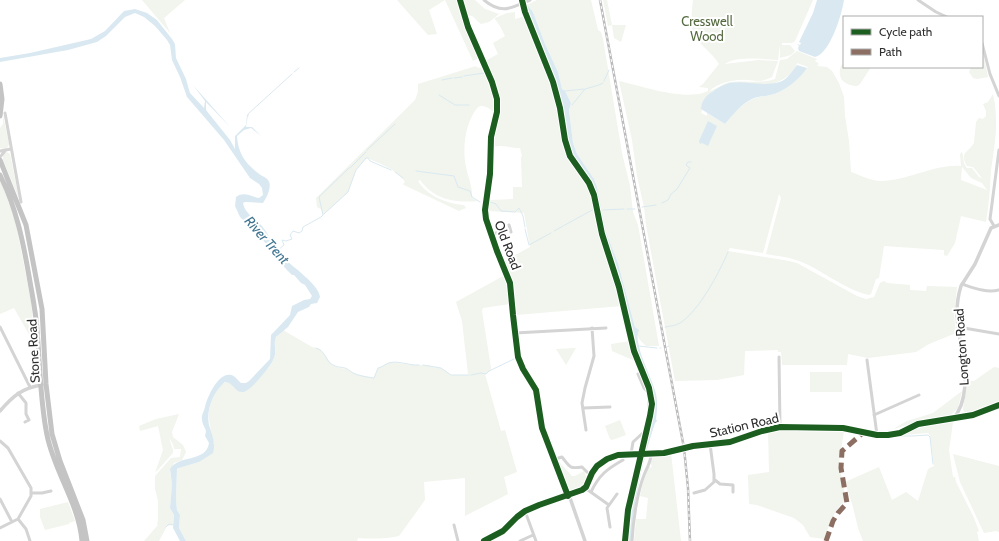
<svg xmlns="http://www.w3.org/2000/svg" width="999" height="541" font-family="Cabin,sans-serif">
	<rect width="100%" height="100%" fill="#fff"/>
	<path fill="#f1f5ed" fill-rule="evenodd" d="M142,0H185L164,18L170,33Z
		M397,0H445L429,10L437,34L428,35Z
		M445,0H458L464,19L478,56L477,59L473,61Z
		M463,0H475L485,9L499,14L489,22L481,24C475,20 474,14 466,16Z
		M537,0H591L598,30L601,32L603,39L622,153L630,186L633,212L638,225L659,346H646L640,340L637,334L618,263L606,232L597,187L594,179L577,154L573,143L569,110L571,103L565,91L562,89L558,72L545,44L533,12L527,5Z
		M603,0H607L612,25H626L621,42L614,38L612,25L608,26Z
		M693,0H813L795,41L792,43H782V45H790L795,51L791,55L780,58V45L778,60C765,59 735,56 725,64L759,60L778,61L772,77C763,82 757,81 748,80C734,79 720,82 709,91C715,90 722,84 730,82C745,80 760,84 775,79L780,60L787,59L797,51L817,59L815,61L819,64L817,66L827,67L832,71L839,83L844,97L845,116L849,141L851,172C860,175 871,181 881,181C908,181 934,164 961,166L960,154L962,152C964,156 962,162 967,168H972L979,177L982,178L973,167L967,166C959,152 968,153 974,143L976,122L979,118L983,119L986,116V111L983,104L988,102L993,94C999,121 995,143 991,170C990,188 989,205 986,222L961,216L955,243L947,256L944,255V250L884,246L879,278L876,279L871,294L869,295C843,289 823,270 799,261C789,257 777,256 766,254L781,198L779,194L763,253L730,248L728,251L789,261L797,263L857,296L866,299L874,297L880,283L884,281L887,283L910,285V290L926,291L927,286L957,287L954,316L956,333L929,344L916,352L868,358L848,354L847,365H782L781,352H778V350L745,351L744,375L717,380L675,381L646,225L644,207L637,176L632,140L619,81C642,86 686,102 708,91V88L699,87L703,84L719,64C713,53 694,41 692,29C691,20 692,9 693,0ZM797,63L808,67C799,79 785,92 771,95C765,97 759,96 753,99C741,104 733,115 725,124L707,113V116L701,113L702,110L701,107C703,98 709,93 717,89C721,87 726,84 731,83C744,82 754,85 765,85C778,84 793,76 797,63ZM962,167L971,178L982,183L987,190L961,180Z
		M515,12V19L525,16L543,58L559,108L564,140L568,153L572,163L585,180L591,192L600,236L622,306L516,315C515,290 516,284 504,261L530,247L524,213L488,211L490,200L513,199V187H522L521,157L522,156L520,148C510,148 502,144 493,147L498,115L496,89L485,61L498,54L493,43L505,36L500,26L495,19V18L507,13Z
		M983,52L988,77L977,79L973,78L969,72L971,67H982Z
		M844,62V67H871L860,84L857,86C853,86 846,84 843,81C838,76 839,66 844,62Z
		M476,66V67L481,68C490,82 493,96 495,113C490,109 484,104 478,107C465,122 462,148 466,167C468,177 473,188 472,198L478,201C455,203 435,200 420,180L418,181C427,196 448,204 464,205L466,208L459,211L404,185L403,184L405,182C398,170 379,163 367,158L356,170L348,192L323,215L321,209L317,207L316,198L415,100L418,92V84Z
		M3,115L9,144L8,147L5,149L0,148V128L3,124Z
		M7,152L10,154L19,199L3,160V155Z
		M0,179L15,220L31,301L35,345L14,308L0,314Z
		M505,275L509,288L510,304L483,308L482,311L491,368L490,371L485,374L501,431L505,430L517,472L504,477L508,494L465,516V478L424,482L425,500L399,536C385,539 371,539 358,538L357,541H186L179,528L180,515L177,510L176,500L177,470L179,468L199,462L214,444C210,423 204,413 216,392C219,388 222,383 227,382L230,383L236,389L247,390C255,382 271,368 274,358C277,352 274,345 275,339L283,330L312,347L320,349L332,365L340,368L346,369L356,374L374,378L378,368C383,367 386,363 391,362L411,365H429L431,367L441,368L451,375H470L468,374L462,321L456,302Z
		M631,341L636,361L628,358L612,351L611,344Z
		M576,348L566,365L556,349Z
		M994,367L999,368V403L983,410L966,414L963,410V408L968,381H974Z
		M810,372H842V392H810Z
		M962,391L958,408L951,415L929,419L893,429L907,421L933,413Z
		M179,414L172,432L173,437L183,445L186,452L182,460L174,463L170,472L172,485L170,508L174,515L173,525L167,526L159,541H144C149,536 153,530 158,525L157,524L158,520V501L155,489V476L171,458L180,457L181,449H174L173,444L169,438L173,450V453L155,473L163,450L158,426L140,431L139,426L156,419Z
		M620,420L626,435L612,440L610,439L605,426Z
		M951,420L953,422L949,450L953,477H955L956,482L974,518L979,531L977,532L979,541H863L858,528L853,507L845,482L879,467L892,500L906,492L918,501L928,469L934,466L930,436L928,433L902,435L931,423Z
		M789,429L844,431L839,463L846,500C834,509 829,526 824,539L810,537L803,525L794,518L757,505L749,504L748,475L769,472L768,431Z
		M671,453L681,541H634L636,519H646L648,498L640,496L645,474L649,466L651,468L652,466L650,463L653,456Z
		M953,454L999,466V532L996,531L984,533L960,482Z
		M560,463L572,476H575L584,471C592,486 578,491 567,490L558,464Z
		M68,502L75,521L69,523V524L45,530L40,517V509Z"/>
	<path fill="#dae9f1" d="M523,0H525L528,6L533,12L545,44L558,72L562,89L565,91L571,103L569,110L573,143L577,154L594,179L597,187L606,232L618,263L635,327L639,330C632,343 653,379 656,394C658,403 657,411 656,419L657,421L655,423C643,459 633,503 631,541H626L627,525L651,419L652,397L637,356L619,285L604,237L593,190L587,178L572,157C565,140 565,121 560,103C551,73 537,45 527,15C526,10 525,5 523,0Z
		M817,0H844C842,14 830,54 815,57L799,51L798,48L799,46L797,44L800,45L801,43L799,42L813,13Z
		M135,9L147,13L157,20L172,39L175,44L176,58L186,79L190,93L204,108L205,101L193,85L231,128L206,102V110L230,140L235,149V136L246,125L247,115H248L246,127H252L261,136L251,128L244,130L237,136C238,153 245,163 258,173C261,176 266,177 268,180C273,186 266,199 263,203L245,202L243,203C245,214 256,219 262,226C270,236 275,248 283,257C292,267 319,284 320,297L317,303L311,304L309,307L298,312L288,327L276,337C273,344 277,351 274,358C272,365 250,392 243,392C235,393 233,382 225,382C213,392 206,410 209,425C212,434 216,444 213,453L199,462L179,468L177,469L176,500L177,510L180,515L179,528L186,541H180L173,528L174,515L170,508L172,485L170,469C179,454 206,463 209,443L205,436L206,431C205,427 202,424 202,419C201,415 204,412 205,407C207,398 218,372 231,375C236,376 238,381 241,383H246L249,381L270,359L271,335L290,315L292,306L304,300L310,299L312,296L305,285L301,283L294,275H292L286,269L259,235L240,217L235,206L236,197C244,191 251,197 259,198L263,195L262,188L259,184L250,178L224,140L187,97L180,77L172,60L170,45L167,40L155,26L144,17L135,13L125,17L106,36L97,42L68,50L0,62V58L30,53L91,39L105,31L124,11Z
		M797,65L807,68C800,79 783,93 770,95C764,97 758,96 752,99C741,104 733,115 725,124L701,109C701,102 706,95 712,92C717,88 723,85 729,83C746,80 765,88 782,81C788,78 793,70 797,65Z
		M708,121L717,126L708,146L702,143L700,144L699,141Z"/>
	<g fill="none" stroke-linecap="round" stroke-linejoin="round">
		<path stroke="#dae9f1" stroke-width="1" d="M294,72L299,68
			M464,76L484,73
			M454,78L462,77
			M442,80L452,78
			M604,81L609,70
			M565,91L584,89
			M439,95L455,105H462
			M463,105H469
			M572,105L585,89L599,85L603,83
			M248,116V114L292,74
			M367,150L395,124
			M350,168L366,152
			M416,171L454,176L458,187L470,191L472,197L480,202
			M395,172L403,178
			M490,202L496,204L501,211L515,212L519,208L523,216L525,227
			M662,203L668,200L671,194L677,189L690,168L686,165L688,162H691
			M642,207L656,205
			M627,209H635
			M603,210L624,209
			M324,214L348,192L356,170L366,158H368L370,161L391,170
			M525,229L529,245L551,233
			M554,231L594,209
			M278,250L284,245L282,240L286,241L292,239L290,235L293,231L299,233L302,231L303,227L321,217L323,215L319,197L349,168
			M665,327C669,326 676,326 680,323C699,311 719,273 728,252
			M638,346L657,348
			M667,347L669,346
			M316,348C325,351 325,358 330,363C335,367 340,367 345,368C348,369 350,371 353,373C359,376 367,377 374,378L378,368C383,367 385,364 389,363C398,360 410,366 419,365
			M660,348H661
			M423,365L441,368L451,375H469
			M471,375L481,373L486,374L489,371L514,359
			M900,436H912L928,435L930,437L933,464
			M166,527L169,524L174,525"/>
		<path stroke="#d4d4d4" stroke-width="3" d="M484,0C502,15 511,8 530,0
			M918,0L936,12L947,17
			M982,43L990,74L999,96
			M5,113L21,202
			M0,151L11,149
			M0,157L5,151
			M509,225L511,232
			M994,226L990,219L999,150
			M491,235L510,228
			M962,284C974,288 986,293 999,290
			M0,327L30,387
			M958,327L999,334
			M515,333L606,328
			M779,357L780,427
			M867,360L877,435
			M18,393L26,403V414L29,420L25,422
			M583,408L610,407
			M874,415L919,395
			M586,430L582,403L585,388L594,356L592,328
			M0,441L8,448L31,488V496L18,519L0,528
			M631,454L633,442L645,431L649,413V393L644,388L638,374
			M555,459L562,457C570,467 569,469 582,467L591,476
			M715,480L720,484L733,485V492
			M585,488L609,505
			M591,492C599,475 607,469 623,460
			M32,493H42L51,491
			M694,493L705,490L714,482V474L710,444
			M0,499L12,522
			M525,511L536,541
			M18,519L26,529L30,541
			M454,525L458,541
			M610,527L607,508L617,494
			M520,541L533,535
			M632,541C633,522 637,493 644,475C647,467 651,462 651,454"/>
		<path stroke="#d4d4d4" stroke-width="3.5" d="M460,0L468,27L492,82L497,99V112L491,137L490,174L485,210L486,219L497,251L510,283L513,315L518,357L523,369L536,390L542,428L568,496
			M0,411C13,396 22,388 42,385
			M953,419C968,402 966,374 963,353C962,344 958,335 958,326C956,313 957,299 961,286L975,264L991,228L999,225
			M569,495L585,541
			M484,541L503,531L517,517L525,511L539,505L582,490L586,487L592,473L597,466L607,459L618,455L664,453L693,446L730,442L762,431L780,427L843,428L877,435H888L900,433L918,424L973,415L999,405"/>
		<path stroke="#c4c4c4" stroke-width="5" d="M0,84L2,99L0,116
			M0,160L26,225L42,309L46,384L52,434L60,461L83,520L87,541
			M0,175C16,207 23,241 29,276C32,294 36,312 37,330C40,365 40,401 47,435C54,471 79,504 82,541"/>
		<defs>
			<path id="rail" d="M600,0L684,448L688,488L690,541"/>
		</defs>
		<use href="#rail" stroke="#bbb" stroke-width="2.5"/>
		<use href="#rail" stroke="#fff" stroke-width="1" stroke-dasharray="3" stroke-linecap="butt"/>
		<path stroke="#8d6e63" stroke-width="5" stroke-dasharray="10 5" stroke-linecap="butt" d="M826,541L833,521L838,513L847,503L841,468L842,451L864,432"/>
		<defs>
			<path id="cycleway" d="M460,0L468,27L492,82L497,99V112L491,137L490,174L485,210L486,219L497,251L510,283L513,315L518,357L523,369L536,390L542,428L568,496
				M522,0L525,12L553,82L560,108L565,140L570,156L589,183L594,195L602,234L619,287L634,351L649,388L652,404L650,416L628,510L625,541
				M484,541L503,531L517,517L525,511L539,505L582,490L586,487L592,473L597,466L607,459L618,455L664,453L693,446L730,442L762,431L780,427L843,428L877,435H888L900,433L918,424L973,415L999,405"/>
		</defs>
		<use href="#cycleway" stroke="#fff" stroke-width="8"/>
		<use href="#cycleway" stroke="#1b5e20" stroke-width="6"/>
	</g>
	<g text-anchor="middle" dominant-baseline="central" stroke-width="4" stroke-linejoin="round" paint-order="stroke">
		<g font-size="13" fill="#546a3e" stroke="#fff">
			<text x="707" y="21">Cresswell<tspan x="707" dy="15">Wood</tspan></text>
		</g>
		<g font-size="13" fill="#2f2f2f" stroke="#fff">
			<text transform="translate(508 245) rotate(69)">Old Road</text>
			<text transform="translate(961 347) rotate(-94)">Longton Road</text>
			<text transform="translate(33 351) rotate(-93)">Stone Road</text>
			<text transform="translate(744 425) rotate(-13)">Station Road</text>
		</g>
		<g font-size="14" font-style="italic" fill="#3f7490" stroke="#fff">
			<text transform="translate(267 240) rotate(48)">River Trent</text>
		</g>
	</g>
	<rect x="843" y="16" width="140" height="52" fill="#ffffff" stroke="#acacac"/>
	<rect x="851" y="29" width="20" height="6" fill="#1b5e20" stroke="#acacac"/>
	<text x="879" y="36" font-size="12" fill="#2f2f2f">Cycle path</text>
	<rect x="851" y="49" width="20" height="6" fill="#8d6e63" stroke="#acacac"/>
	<text x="879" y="56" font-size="12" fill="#2f2f2f">Path</text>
</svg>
